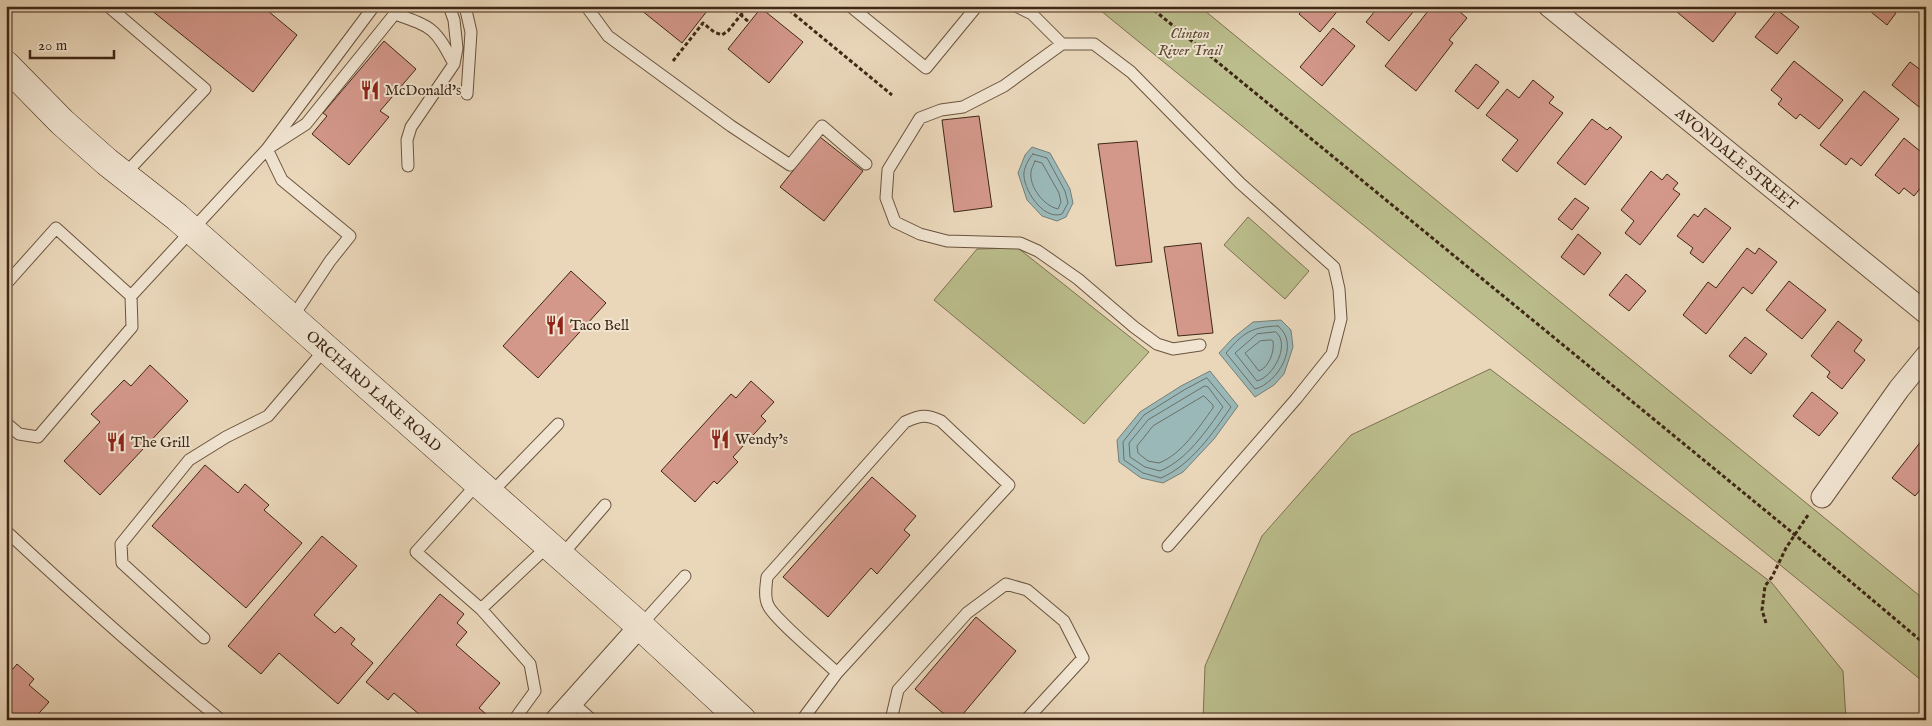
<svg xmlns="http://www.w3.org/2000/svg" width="1932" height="726" font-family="'IM FELL English',serif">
	<rect width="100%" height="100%" fill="#ead7ba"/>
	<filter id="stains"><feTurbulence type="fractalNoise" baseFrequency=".004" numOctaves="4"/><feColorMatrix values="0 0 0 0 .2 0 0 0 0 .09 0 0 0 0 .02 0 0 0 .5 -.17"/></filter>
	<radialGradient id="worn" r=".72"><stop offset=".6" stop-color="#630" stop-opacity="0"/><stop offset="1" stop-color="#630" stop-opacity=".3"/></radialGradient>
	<path fill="#bbbd8c" stroke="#7d7250" d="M1095,6H1199L1926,601V684Z
		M1248,217L1309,271L1285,299L1224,245Z
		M1018,248L1149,352L1084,424L934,300L977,249Z
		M1490,369L1772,583L1843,671L1846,720H1203L1205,666L1262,536L1351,435Z"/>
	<path fill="#9ab8b8" stroke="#767e77" d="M1032,147L1050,153L1070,189L1073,203L1066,217L1057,221L1042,216L1027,200L1018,173L1025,155Z
		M1281,320L1291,330L1293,347L1284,374L1274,385L1255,397L1219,353L1233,338L1253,322Z
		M1210,371L1238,406L1214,439L1183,472L1163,483L1141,478L1119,462L1117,440L1140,412L1181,386Z"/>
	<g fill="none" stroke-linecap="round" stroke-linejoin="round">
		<path stroke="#6c7066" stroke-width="1" d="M1033,154L1047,158L1065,191L1068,203L1062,214C1043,221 1022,188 1024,172C1025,166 1029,158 1033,154Z
			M1035,161L1042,163L1059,193L1061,202L1058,209C1044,206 1029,187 1031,172C1031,169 1034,164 1035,161Z
			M1278,326C1301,344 1278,383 1255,389L1226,353C1244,332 1251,327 1278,326Z
			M1276,332C1291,345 1273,377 1257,381L1235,353L1257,334Z
			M1271,340L1273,341C1275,352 1268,368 1259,371L1245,353L1260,341Z
			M1207,378L1231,407C1213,433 1191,465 1161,478L1143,473L1124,460L1123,442L1144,415L1184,390Z
			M1205,386L1208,387L1223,407C1207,430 1187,460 1160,471L1145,467L1130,457L1129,443L1148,420Z
			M1204,396L1213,405V408C1199,427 1182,454 1159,463L1148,461L1138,453L1137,446L1153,426Z"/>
	</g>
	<path fill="#d4988b" stroke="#3f2715" d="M146,6H262L297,35L253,92Z
		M636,6H711L682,43Z
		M1306,6H1337L1340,8L1320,32L1299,14Z
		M1379,6H1418L1389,41L1366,22Z
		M1432,6H1453L1467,18L1449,40L1453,43L1416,91L1385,66Z
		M1681,6H1728L1736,13L1713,42L1677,12Z
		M1875,6H1887L1896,13L1887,25L1871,12Z
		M761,8L803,42L769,83L728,49Z
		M1777,10L1799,27L1777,54L1755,37Z
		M1333,28L1355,46L1322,86L1300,67Z
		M384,41L416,69L380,111L389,117L349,165L312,134L327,116L323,113Z
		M1794,61L1843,100L1819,129L1800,114L1796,119L1778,104L1782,99L1771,90Z
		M1910,62L1926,74V99L1919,107L1892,85Z
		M1476,64L1499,82L1478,109L1455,91Z
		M1533,80L1554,97L1549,103L1563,113L1517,172L1502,160L1518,140L1486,115L1507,89L1519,98Z
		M1864,91L1899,119L1861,166L1851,158L1846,165L1820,145Z
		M979,116L992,207L954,212L942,120Z
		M1592,119L1607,130L1610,127L1622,137L1585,185L1557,163Z
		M820,137L863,171L824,221L780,187Z
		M1904,138L1926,156V181L1914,196L1904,188L1899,194L1875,175Z
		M1137,141L1152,262L1116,266L1098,144Z
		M1651,171L1662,180L1667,174L1678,183L1673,189L1680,194L1640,245L1625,233L1634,221L1621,210Z
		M1575,198L1589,208L1572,230L1558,219Z
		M1705,208L1731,228L1703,263L1690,253L1693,248L1677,236L1694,214L1698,217Z
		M1578,234L1601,253L1584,275L1561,257Z
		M1201,243L1213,333L1178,336L1164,247Z
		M1747,248L1755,254L1759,248L1777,262L1752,294L1743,287L1706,334L1683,315L1708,282L1716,288Z
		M571,271L606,303L538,378L503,346Z
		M1626,274L1646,291L1629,311L1609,295Z
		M1789,281L1826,310L1802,339L1766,310Z
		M1838,321L1862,340L1854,351L1865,360L1842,389L1827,377L1830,372L1811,356Z
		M1745,337L1767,354L1751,374L1729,356Z
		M150,365L188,401L100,495L64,461L100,422L91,414L124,380L131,386Z
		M751,381L774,402L761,416L766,421L733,457L738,462L717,484L714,481L695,502L661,471L731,394L736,398Z
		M1812,392L1838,413L1819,436L1793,416Z
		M1926,435V483L1915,496L1892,478Z
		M205,465L238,493L245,484L269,505L264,510L302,543L246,608L152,526Z
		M872,477L916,516L904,530L910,535L877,574L871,568L828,617L783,577Z
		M322,536L357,566L314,615L335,633L341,627L355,639L351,644L373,663L338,704L279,653L261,674L228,646Z
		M440,594L464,614L457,623L467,632L456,645L500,683L479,708L486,714L481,720H475L470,715L465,720H426L394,693L388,700L366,682Z
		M976,617L1016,651L958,720H951L915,689Z
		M17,664L34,679L29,685L49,702L33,720H11L6,716V665L12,670Z"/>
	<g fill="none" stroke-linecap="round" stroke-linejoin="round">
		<defs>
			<path id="lane" d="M108,6L205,89L124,175
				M465,6L471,32L467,94
				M586,6L608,36L731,126L790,165L822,126L866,164
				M850,6L926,68L977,6
				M1016,6L1032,14L1062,44
				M395,14C433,27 435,28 454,64
				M408,166L407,140L411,127L454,64L457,48L454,20L449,6
				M6,284L56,228L131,296L267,149L306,124L401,6
				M292,318L330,261L350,236L282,180L267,149L374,6
				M6,423L19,434L38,437L132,327L131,296
				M478,483L416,552L481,609L530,664L535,691L514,720
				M490,494L558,424
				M6,531C76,596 147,660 221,720
				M1168,546L1296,399L1332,354L1341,319L1339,289L1334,267L1240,183L1131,72L1094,44H1062L1004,86L963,107L941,110L920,118L888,170L886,198L895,222L920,234L947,241L1020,243L1038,251L1078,279L1134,327L1157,344L1173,349L1200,345
				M561,556L605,505
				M481,609L549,545
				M640,626L685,576
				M204,638L122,563L121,544L189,460L226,437L268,416L326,348
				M572,702L592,720
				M802,720L837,673L1009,485L941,421C926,414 920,415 905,422L767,577C766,586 764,597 768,605C773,618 824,660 837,673
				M891,720L898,690L967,613L1006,584L1027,590L1064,621L1083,658L1026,720"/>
			<g id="street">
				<path id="s1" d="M1549,6L1926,313"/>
				<path d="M1822,497L1899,389L1926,356"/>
				<path d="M556,720L640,626"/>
			</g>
			<g id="secondary">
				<path id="s2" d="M6,65L62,122L107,162L177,217L640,626L742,720"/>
			</g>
		</defs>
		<use href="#lane" stroke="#6a533e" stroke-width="13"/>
		<use href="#street" stroke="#6a533e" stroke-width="23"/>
		<use href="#secondary" stroke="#3f2715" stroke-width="29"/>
		<path stroke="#3f2715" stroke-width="3" stroke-dasharray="4 2.5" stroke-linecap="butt" d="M730,6L749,22
			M784,6L892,95
			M1149,6L1794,534L1926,645
			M673,61L703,23L714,32L722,35L728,31L748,6
			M1766,623L1762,610L1765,586L1772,577L1786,548L1808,515"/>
		<use href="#lane" stroke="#f1e5d2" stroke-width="11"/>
		<use href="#street" stroke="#f1e5d2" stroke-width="21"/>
		<use href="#secondary" stroke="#f1e5d2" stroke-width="28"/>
	</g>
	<defs>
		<symbol id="restaurant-bare" viewBox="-9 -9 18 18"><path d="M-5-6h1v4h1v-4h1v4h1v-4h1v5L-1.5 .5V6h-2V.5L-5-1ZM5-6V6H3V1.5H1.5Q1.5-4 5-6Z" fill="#8f2418" stroke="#f1e5d2" stroke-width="2.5" paint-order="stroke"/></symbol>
	</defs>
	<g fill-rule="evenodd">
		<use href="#restaurant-bare" x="356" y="76" width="28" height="28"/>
		<use href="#restaurant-bare" x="541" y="311" width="28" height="28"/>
		<use href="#restaurant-bare" x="706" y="425" width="28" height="28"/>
		<use href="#restaurant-bare" x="102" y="428" width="28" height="28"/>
	</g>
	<g text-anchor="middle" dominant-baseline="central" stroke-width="4" stroke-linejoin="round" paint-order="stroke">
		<g font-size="15" font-style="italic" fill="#5e4c33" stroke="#f1e5d2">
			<text x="1190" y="33">Clinton<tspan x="1190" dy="17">River Trail</tspan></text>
		</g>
		<g font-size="15" fill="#3f2715" stroke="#f1e5d2" text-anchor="start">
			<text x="385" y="90">McDonald's</text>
			<text x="570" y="325">Taco Bell</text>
			<text x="735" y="439">Wendy's</text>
			<text x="131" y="442">The Grill</text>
		</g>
		<g font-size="15" fill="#3f2715" stroke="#f1e5d2">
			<text stroke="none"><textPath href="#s1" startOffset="242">AVONDALE STREET</textPath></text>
			<text stroke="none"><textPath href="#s2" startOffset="492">ORCHARD LAKE ROAD</textPath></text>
		</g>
	</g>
	<rect width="1932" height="726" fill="none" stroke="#ead7ba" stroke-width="25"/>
	<rect x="8" y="8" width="1917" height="711" fill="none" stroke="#3f2715" stroke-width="2.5"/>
	<rect x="12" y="12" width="1907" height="701" fill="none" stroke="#3f2715"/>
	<path d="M30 50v8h84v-8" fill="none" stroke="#3f2715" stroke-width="2.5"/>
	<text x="38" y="50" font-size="15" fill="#3f2715" stroke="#f1e5d2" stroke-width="4" paint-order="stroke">20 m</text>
	<rect width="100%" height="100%" filter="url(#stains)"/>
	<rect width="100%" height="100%" fill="url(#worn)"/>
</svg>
